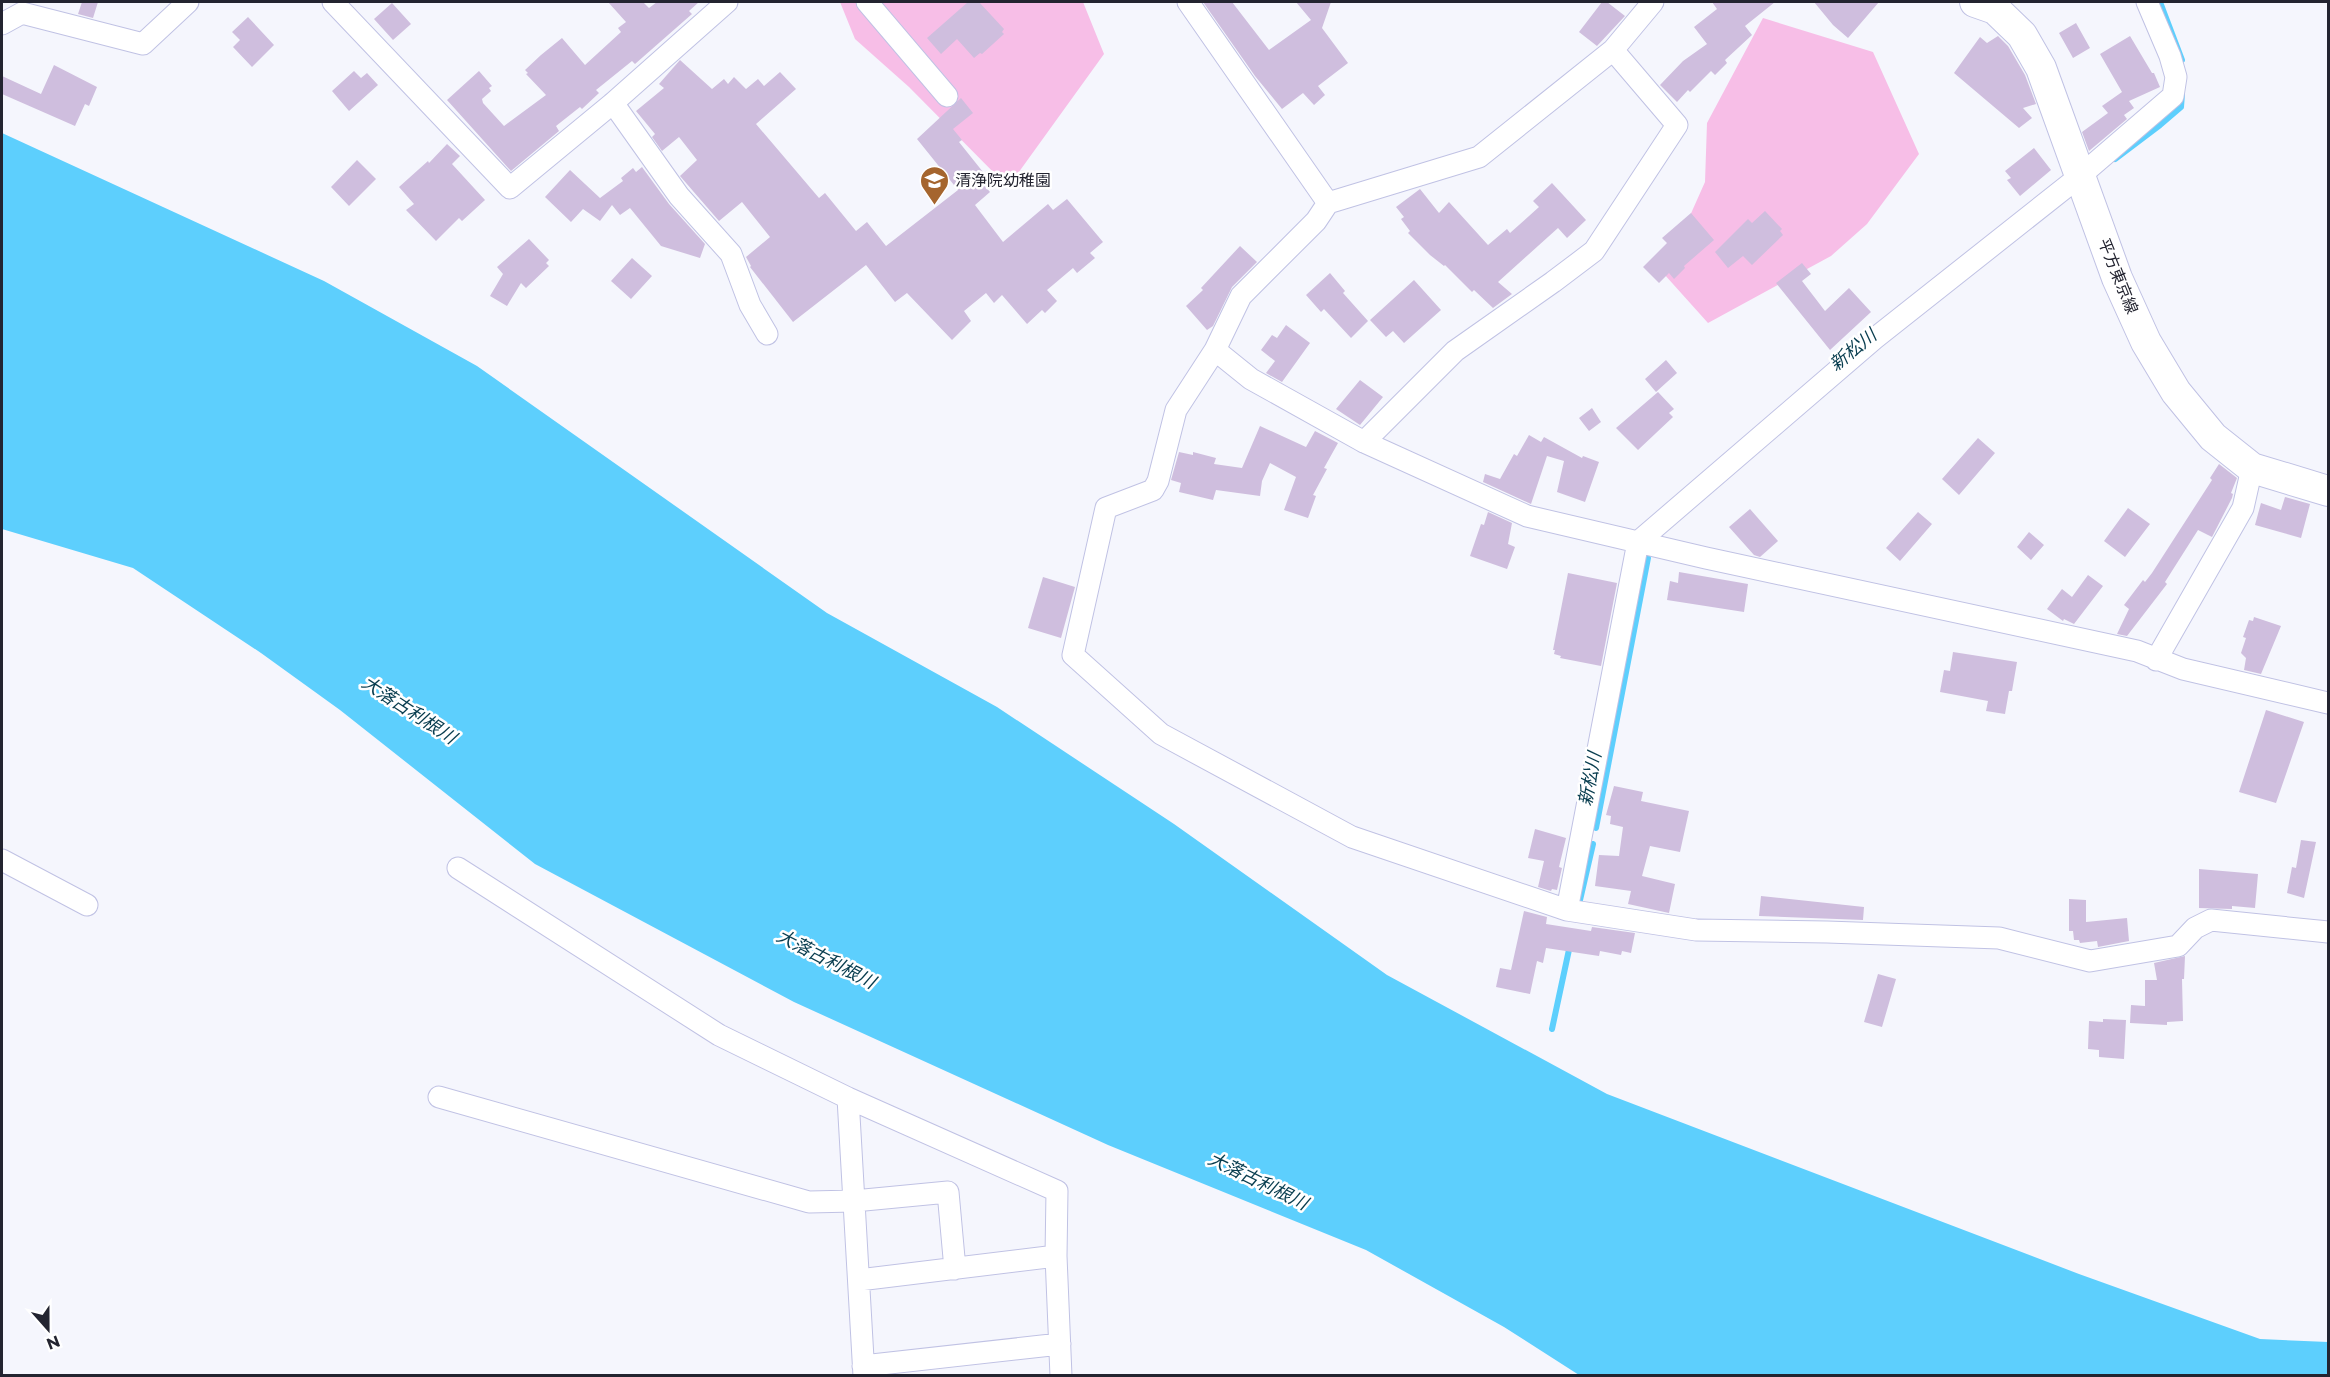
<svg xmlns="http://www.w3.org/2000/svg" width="2330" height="1377" font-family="Montserrat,'Noto Sans JP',sans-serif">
	<rect width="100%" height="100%" fill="#f5f6fd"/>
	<path fill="#f7bee7" d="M840,2H1083L1104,54L1008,187L909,87L855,39Z
		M1763,18L1873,52L1919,154L1867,224L1831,256L1708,323L1664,274L1705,182L1707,123Z"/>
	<path fill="#5dcffd" d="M2,133L324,281L477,366L827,613L997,707L1174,824L1387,975L1607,1094L2079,1274L2260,1339L2328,1342V1375H1579L1504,1327L1366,1250L1108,1145L794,1002L535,864L340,710L261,653L133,568L2,529Z"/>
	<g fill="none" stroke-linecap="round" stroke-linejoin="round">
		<path stroke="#5dcffd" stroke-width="6" d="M2160,2L2182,60
			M2115,159L2160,125L2181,107L2182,94
			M1596,828L1648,558
			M1580,900L1593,844
			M1552,1029L1570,945"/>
	</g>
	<path fill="#cfbede" d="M82,2H98L93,18L78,14Z
		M608,2H643L649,8L657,2H699L689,11L692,14L635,64L632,61L596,90L599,93L582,109L580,107L556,126L559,131L511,171L447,100L479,71L492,86L489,88L491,91L482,99L483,103L504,126L546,95L526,74L528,73L525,70L541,55L562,38L585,65L621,32L618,28L626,22Z
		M968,2H979L1004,29L1002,32L1004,34L982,54L980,53L974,58L957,39L941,54L927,38Z
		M1203,2H1232L1269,50L1311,20L1296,2H1331L1322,28L1348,63L1318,86L1325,95L1314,105L1303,93L1282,109L1255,76Z
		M1602,2H1607L1625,16L1597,46L1579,32Z
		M1712,2H1775L1745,26L1752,35L1725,60L1727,63L1715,75L1711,71L1690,92L1688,90L1677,102L1660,85L1683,61L1707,44L1694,27L1717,9Z
		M1814,2H1879L1848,38L1833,25Z
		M392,3L411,24L393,40L374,19Z
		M248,17L274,45L252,67L233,47L240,40L232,32Z
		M2076,23L2090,48L2073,58L2059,33Z
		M1998,36L2008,46L2025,75L2036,104L2023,108L2032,118L2019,128L1954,73L1980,37L1987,43Z
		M2130,36L2152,73H2154L2160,87L2129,101L2134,108L2124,115L2127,119L2089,151L2082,132L2108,113L2102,106L2122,92L2100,54Z
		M680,60L712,89L724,79L728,84L734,77L746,89L758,79L764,86L780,72L796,89L756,124L819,198L825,193L856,231L867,222L886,246L958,190L917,139L961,98L973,113L953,129L962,140L959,142L983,172L977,177L990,192L975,205L1003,242L1048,204L1053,210L1067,199L1103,242L1090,253L1095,258L1077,273L1073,268L1047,290L1057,301L1045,313L1042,310L1027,324L1002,295L994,303L986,293L964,311L971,321L952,340L907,293L895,302L866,265L793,322L750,267L751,266L746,257L770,237L742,202L719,221L680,176L697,160L679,137L662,151L652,137L655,134L636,111L664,88L659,84Z
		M54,65L97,87L89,106L85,104L75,126L2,94V76L41,94Z
		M354,71L361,78L367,73L378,85L349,111L332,91Z
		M447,144L460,156L452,164L485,200L462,221L459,218L436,241L406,210L414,204L399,187L428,161L429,163Z
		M2034,148L2051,170L2020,196L2007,180L2011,178L2005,171Z
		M357,160L376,179L349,206L331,187Z
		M642,167L669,204L705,244L700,258L661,246L630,208L620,215L612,205L600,221L583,209L571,222L545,197L570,170L600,198L623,181L621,178L633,168L636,172Z
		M1552,183L1586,220L1567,238L1558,228L1498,282L1512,294L1493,308L1474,290L1472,292L1445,265L1444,266L1430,255L1408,233L1410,231L1401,219L1404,217L1396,207L1420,189L1439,213L1449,202L1488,245L1507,229L1510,233L1539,207L1533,201Z
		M1765,211L1782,229L1780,231L1783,235L1752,265L1743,256L1728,268L1715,252L1748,219L1752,223Z
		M1691,213L1714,240L1684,266L1685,268L1674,279L1669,273L1659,283L1643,267L1667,243L1662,238Z
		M529,239L549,260L546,263L549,266L526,288L521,283L507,306L490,296L503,274L497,267Z
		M1240,246L1257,262L1232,287L1213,326L1207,330L1186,306L1203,290L1201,288Z
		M632,258L652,276L631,299L611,281Z
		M1802,263L1811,274L1802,281L1825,311L1849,288L1871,312L1830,350L1776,283Z
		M1330,273L1345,291L1343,293L1368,321L1351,338L1324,309L1321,312L1306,295Z
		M1414,280L1441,310L1404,343L1393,331L1386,337L1370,320Z
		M1286,325L1310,343L1282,382L1266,373L1275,361L1261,350L1272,335L1277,338Z
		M1666,360L1677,373L1656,392L1645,379Z
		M1360,380L1383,397L1360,425L1336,409Z
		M1658,392L1674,409L1669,413L1673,417L1638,450L1616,428Z
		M1592,408L1601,422L1589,431L1579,418Z
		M1260,426L1306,447L1315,431L1338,443L1324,468L1327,469L1313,495L1316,496L1308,518L1284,510L1296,477L1270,463L1262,481L1260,496L1216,490L1213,500L1179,492L1181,483L1171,480L1179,452L1193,455V452L1216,458L1214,464L1242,468Z
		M1529,435L1541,442L1544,437L1582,458L1583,456L1599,462L1585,502L1557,492L1564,461L1547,456L1531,504L1483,482L1485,474L1500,479L1514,454L1517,456Z
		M1978,438L1995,453L1959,495L1942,479Z
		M2219,464L2237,478L2231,493L2233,494L2232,498L2212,537L2198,530L2165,582L2167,584L2127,636L2117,634L2129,609L2124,605L2143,580L2145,582L2152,573L2212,480L2210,478Z
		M2285,497L2310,504L2301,538L2255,525L2261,503L2281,510Z
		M2128,508L2150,524L2125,557L2104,541Z
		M1750,509L1778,541L1760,557L1754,555L1729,527Z
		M1488,512L1512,523L1508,544L1515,547L1507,569L1470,556L1481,524L1484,525Z
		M1918,512L1932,524L1900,561L1886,548Z
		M2029,532L2044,545L2031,560L2017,547Z
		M1679,572L1748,584L1744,612L1667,600L1670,581L1678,583Z
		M1568,573L1617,583L1601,666L1560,658L1561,656L1554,654L1555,650H1553Z
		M2088,575L2103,586L2074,624L2064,619L2063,621L2047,609L2062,589L2072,597Z
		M1043,577L1075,587L1061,638L1028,628Z
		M2254,617L2281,626L2261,674L2244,670L2246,658L2241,653L2246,638L2243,637L2249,620L2253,621Z
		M1953,652L2017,662L2012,691H2009L2005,714L1986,711L1988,701L1940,692L1944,670L1950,671Z
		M2266,710L2304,722L2276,803L2239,792Z
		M1614,786L1643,792L1641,801L1689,811L1680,852L1650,846L1642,876L1675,884L1669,913L1628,904L1631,891L1595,886L1599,855L1619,856L1623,827L1610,824L1611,816L1606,815Z
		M1535,829L1566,838L1559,867L1562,868L1557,890L1552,889L1551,891L1538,887L1544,861L1528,858Z
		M2301,840L2316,842L2304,898L2287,893L2292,867L2296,868Z
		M2199,869L2258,874L2255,908L2232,906V909L2199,908Z
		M1761,896L1864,907L1863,920L1759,916Z
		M2069,899L2086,900V922L2127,918L2129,941L2098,947L2097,941L2080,943L2079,940H2074L2073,931H2069Z
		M1524,911L1547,917L1546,924L1591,931L1592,927L1635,933L1631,953L1622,951L1621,955L1600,951L1599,956L1546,948L1543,963L1537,961L1530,994L1496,987L1500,968L1511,970Z
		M2185,956L2184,979H2182L2183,1021L2167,1022V1025L2130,1023L2131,1005L2145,1006V980H2157L2154,963Z
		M1878,974L1896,979L1882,1027L1864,1022Z
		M2103,1019L2126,1020L2124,1059L2099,1057V1050L2088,1049L2089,1021L2103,1022Z"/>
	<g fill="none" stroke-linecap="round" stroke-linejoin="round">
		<defs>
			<path id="street" d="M333,2L510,188L613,103L727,2
				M867,2L947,96
				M1188,2L1328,203
				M1653,2L1613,50L1479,157L1328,203L1316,221L1241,296L1215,350L1176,410L1158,481L1153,490L1106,508L1073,655L1161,734L1352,837L1567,910L1696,930L1827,932L1999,938L2090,961L2178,946L2195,928L2211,920L2328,932
				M2,24L22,13L143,44L188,2
				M613,103L679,196L731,254L750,305L767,334
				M1215,350L1251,379L1364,442L1527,516L1706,558L2137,651L2183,669L2328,703
				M1364,442L1455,351L1553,282L1594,251L1677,125L1613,50
				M2156,660L2243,508L2252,468
				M2,860L87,905
				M458,868L719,1035L848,1098L1057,1191L1056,1256L1061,1376
				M1567,910L1638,542L1874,339L2080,176L2173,96L2176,77L2170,56L2147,2
				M439,1097L809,1202L854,1201L948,1192L955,1269
				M848,1098L864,1376
				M859,1280L1056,1256
				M863,1366L1060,1344"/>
			<path id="secondary" d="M1975,2L1995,9L2022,35L2041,68L2117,278L2146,342L2176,392L2213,437L2252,468L2328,491"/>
		</defs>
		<use href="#street" stroke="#c0c2e4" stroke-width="23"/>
		<use href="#secondary" stroke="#c0c2e4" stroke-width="32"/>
		<use href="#street" stroke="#fff" stroke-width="21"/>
		<use href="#secondary" stroke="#fff" stroke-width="30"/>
	</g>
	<defs>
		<symbol id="school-pin" viewBox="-11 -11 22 30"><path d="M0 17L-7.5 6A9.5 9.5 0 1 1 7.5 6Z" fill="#a5652e" stroke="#fff"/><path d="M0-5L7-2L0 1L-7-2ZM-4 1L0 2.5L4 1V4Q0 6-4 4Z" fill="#fff"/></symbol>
	</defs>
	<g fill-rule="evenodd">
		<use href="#school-pin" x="918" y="164" width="33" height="45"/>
	</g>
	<g text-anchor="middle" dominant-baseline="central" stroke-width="5" stroke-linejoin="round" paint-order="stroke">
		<g font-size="16" fill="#232430" stroke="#fff" text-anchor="start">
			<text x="955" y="180">清浄院幼稚園</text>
		</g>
		<g font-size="16" fill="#232430" stroke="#fff">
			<text transform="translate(2118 276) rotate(68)">平方東京線</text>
		</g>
		<g font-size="18" font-style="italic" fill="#073c4e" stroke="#fff">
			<text transform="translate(1853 350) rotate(-39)">新松川</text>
			<text transform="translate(409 710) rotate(33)">大落古利根川</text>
			<text transform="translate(1590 779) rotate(-79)">新松川</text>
			<text transform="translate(826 959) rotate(27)">大落古利根川</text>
			<text transform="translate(1258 1181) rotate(26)">大落古利根川</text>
		</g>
	</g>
	<rect width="2330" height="1377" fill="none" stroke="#232430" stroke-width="6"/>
	<g transform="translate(48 1329) rotate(159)" stroke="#ffffff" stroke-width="4.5" paint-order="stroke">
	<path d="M0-4.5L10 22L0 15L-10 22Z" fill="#232430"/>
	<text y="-9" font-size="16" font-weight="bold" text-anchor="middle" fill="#232430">N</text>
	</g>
</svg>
